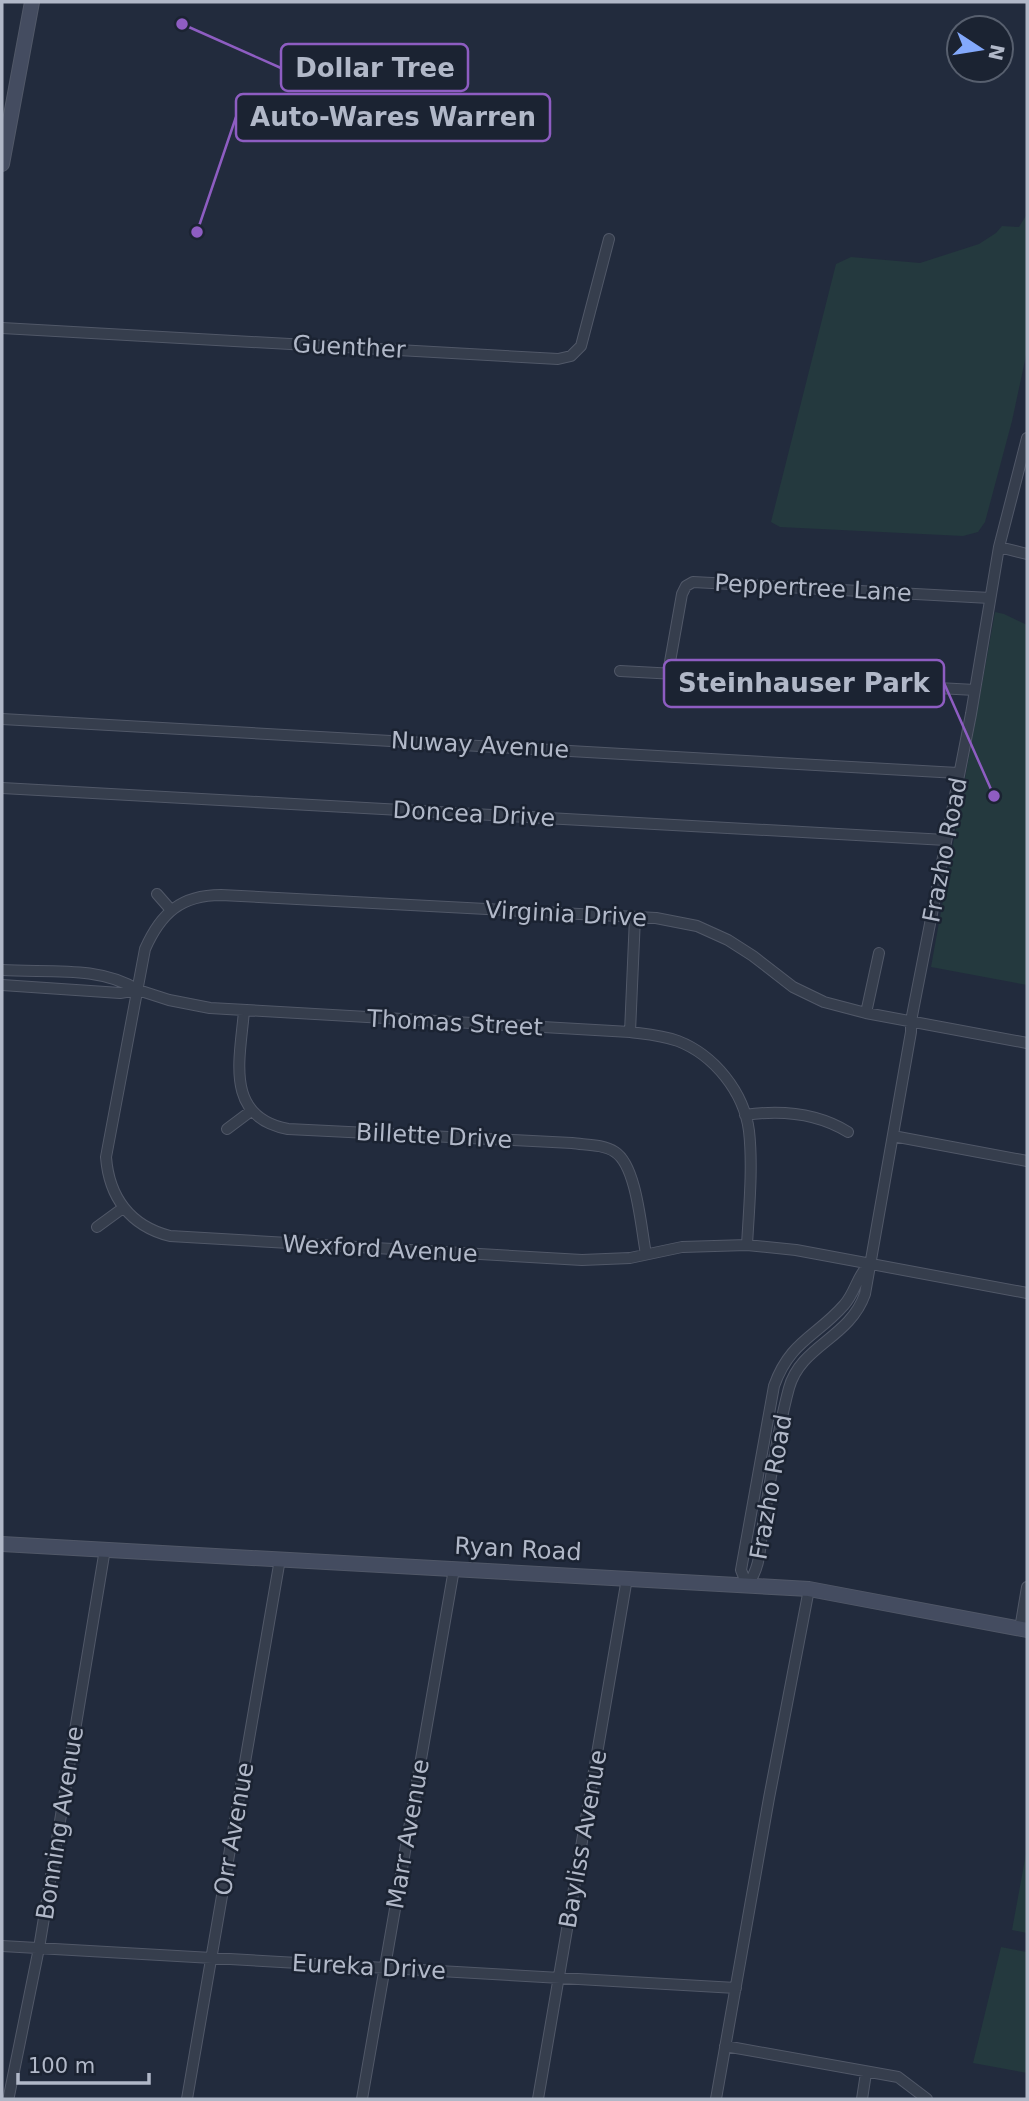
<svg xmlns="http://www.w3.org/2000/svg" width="1029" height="2101" font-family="'DejaVu Sans',sans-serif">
	<rect width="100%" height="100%" fill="#222b3d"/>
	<path fill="#24393e" d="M1027,214V351L1012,421L985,522L978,532L963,536L780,527L771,522L836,264L851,257L920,263L979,244L996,233L1002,226L1019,227Z
		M995,612L1004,614L1027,625V985L931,967Z
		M1027,1848V1933L1012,1930Z
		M1001,1947L1027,1952V2073L973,2063Z"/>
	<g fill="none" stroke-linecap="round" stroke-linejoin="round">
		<defs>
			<path id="minor" d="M2,328L558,359L571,356L581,346L609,239
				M999,547L1027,554
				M620,671L975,690
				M668,673L682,594L686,586L693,582L990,598
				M2,719L958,773
				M2,788L946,840
				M157,894L171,910
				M2,970C46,973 99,965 138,990
				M2,985L120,993L138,990L169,1000L210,1008L630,1032C646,1034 662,1035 678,1041C714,1055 744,1092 749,1131C753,1166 749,1209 747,1245
				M244,1011C240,1059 224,1117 288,1129L572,1143C585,1145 603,1144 615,1152C637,1166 641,1229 646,1254
				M866,1013L879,953
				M630,1032L635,917
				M1027,1043L866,1013L824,1002L793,987L753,956L728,940L697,926L656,918L221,895C181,895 161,913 145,949L106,1157C109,1197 130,1226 170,1236L582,1260L630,1258L682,1247L747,1245L796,1250L1027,1293
				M745,1115C780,1110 817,1113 848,1132
				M227,1129L251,1111
				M893,1136L1027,1161
				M97,1227L123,1208
				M747,1585C761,1568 760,1546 763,1524C771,1479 777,1432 789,1388C801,1345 849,1339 865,1294L911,1032V1021L971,714L999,547L1027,438
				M747,1585L741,1570L774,1386C790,1341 816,1337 844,1305C855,1293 857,1276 869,1264
				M1020,1629L1027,1587
				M2,1946L736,1988
				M725,2046L898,2077L927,2099
				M9,2096L39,1948L105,1549
				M187,2099L280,1559
				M362,2099L454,1569
				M538,2099L627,1578
				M716,2099L769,1798L809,1589
				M862,2099L866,2073"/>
			<path id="secondary" d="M2,164L32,2
				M2,1544L809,1589L1027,1630"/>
		</defs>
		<use href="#minor" stroke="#515868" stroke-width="12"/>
		<use href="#secondary" stroke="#515868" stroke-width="16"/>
		<use href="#minor" stroke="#363e4d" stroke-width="10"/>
		<use href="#secondary" stroke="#444c60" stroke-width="14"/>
	</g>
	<g text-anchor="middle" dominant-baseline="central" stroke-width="5" stroke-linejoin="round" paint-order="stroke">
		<g font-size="24" fill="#b1b8c8" stroke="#1b2332">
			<text transform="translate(349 347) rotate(3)">Guenther</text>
			<text transform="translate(813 588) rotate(3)">Peppertree Lane</text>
			<text transform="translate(480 745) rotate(3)">Nuway Avenue</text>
			<text transform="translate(474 814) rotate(3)">Doncea Drive</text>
			<text transform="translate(945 850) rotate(-79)">Frazho Road</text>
			<text transform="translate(566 914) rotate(3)">Virginia Drive</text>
			<text transform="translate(455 1023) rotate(3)">Thomas Street</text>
			<text transform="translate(434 1136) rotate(3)">Billette Drive</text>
			<text transform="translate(380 1249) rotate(3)">Wexford Avenue</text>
			<text transform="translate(771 1487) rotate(-80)">Frazho Road</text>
			<text transform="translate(518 1549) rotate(3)">Ryan Road</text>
			<text transform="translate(60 1823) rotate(-81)">Bonning Avenue</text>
			<text transform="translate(234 1829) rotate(-80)">Orr Avenue</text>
			<text transform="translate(408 1834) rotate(-80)">Marr Avenue</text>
			<text transform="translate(583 1839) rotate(-80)">Bayliss Avenue</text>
			<text transform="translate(369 1967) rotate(3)">Eureka Drive</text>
		</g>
	</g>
	<path fill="none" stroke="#8e5dc2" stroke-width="2.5" d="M182 24L281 68M197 232L236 117M994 796L944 683"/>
	<g fill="#8e5dc2" stroke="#1b2332" stroke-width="2.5">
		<circle cx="182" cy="24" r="7"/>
		<circle cx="197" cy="232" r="7"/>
		<circle cx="994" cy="796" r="7"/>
	</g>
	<g fill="#1b2332" stroke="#8e5dc2" stroke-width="2.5">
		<rect x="281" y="44" width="187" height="47" rx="7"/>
		<rect x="236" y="94" width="314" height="47" rx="7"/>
		<rect x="664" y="660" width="280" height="47" rx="7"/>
	</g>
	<g font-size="26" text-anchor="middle" font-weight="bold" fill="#b1b8c8">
		<text x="375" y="77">Dollar Tree</text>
		<text x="393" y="126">Auto-Wares Warren</text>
		<text x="804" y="692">Steinhauser Park</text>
	</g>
	<rect width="1029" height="2101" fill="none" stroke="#b1b8c8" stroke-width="7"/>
	<g transform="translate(980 49) rotate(102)"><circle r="33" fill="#1b2332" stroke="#575f6e" stroke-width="2"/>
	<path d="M0-5L12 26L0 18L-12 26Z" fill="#83a9fc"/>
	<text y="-10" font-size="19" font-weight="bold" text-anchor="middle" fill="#b1b8c8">N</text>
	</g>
	<path d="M18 2073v10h131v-10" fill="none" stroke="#b1b8c8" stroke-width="3.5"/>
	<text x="28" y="2073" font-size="21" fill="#b1b8c8" stroke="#1b2332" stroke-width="5" paint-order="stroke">100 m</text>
</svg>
